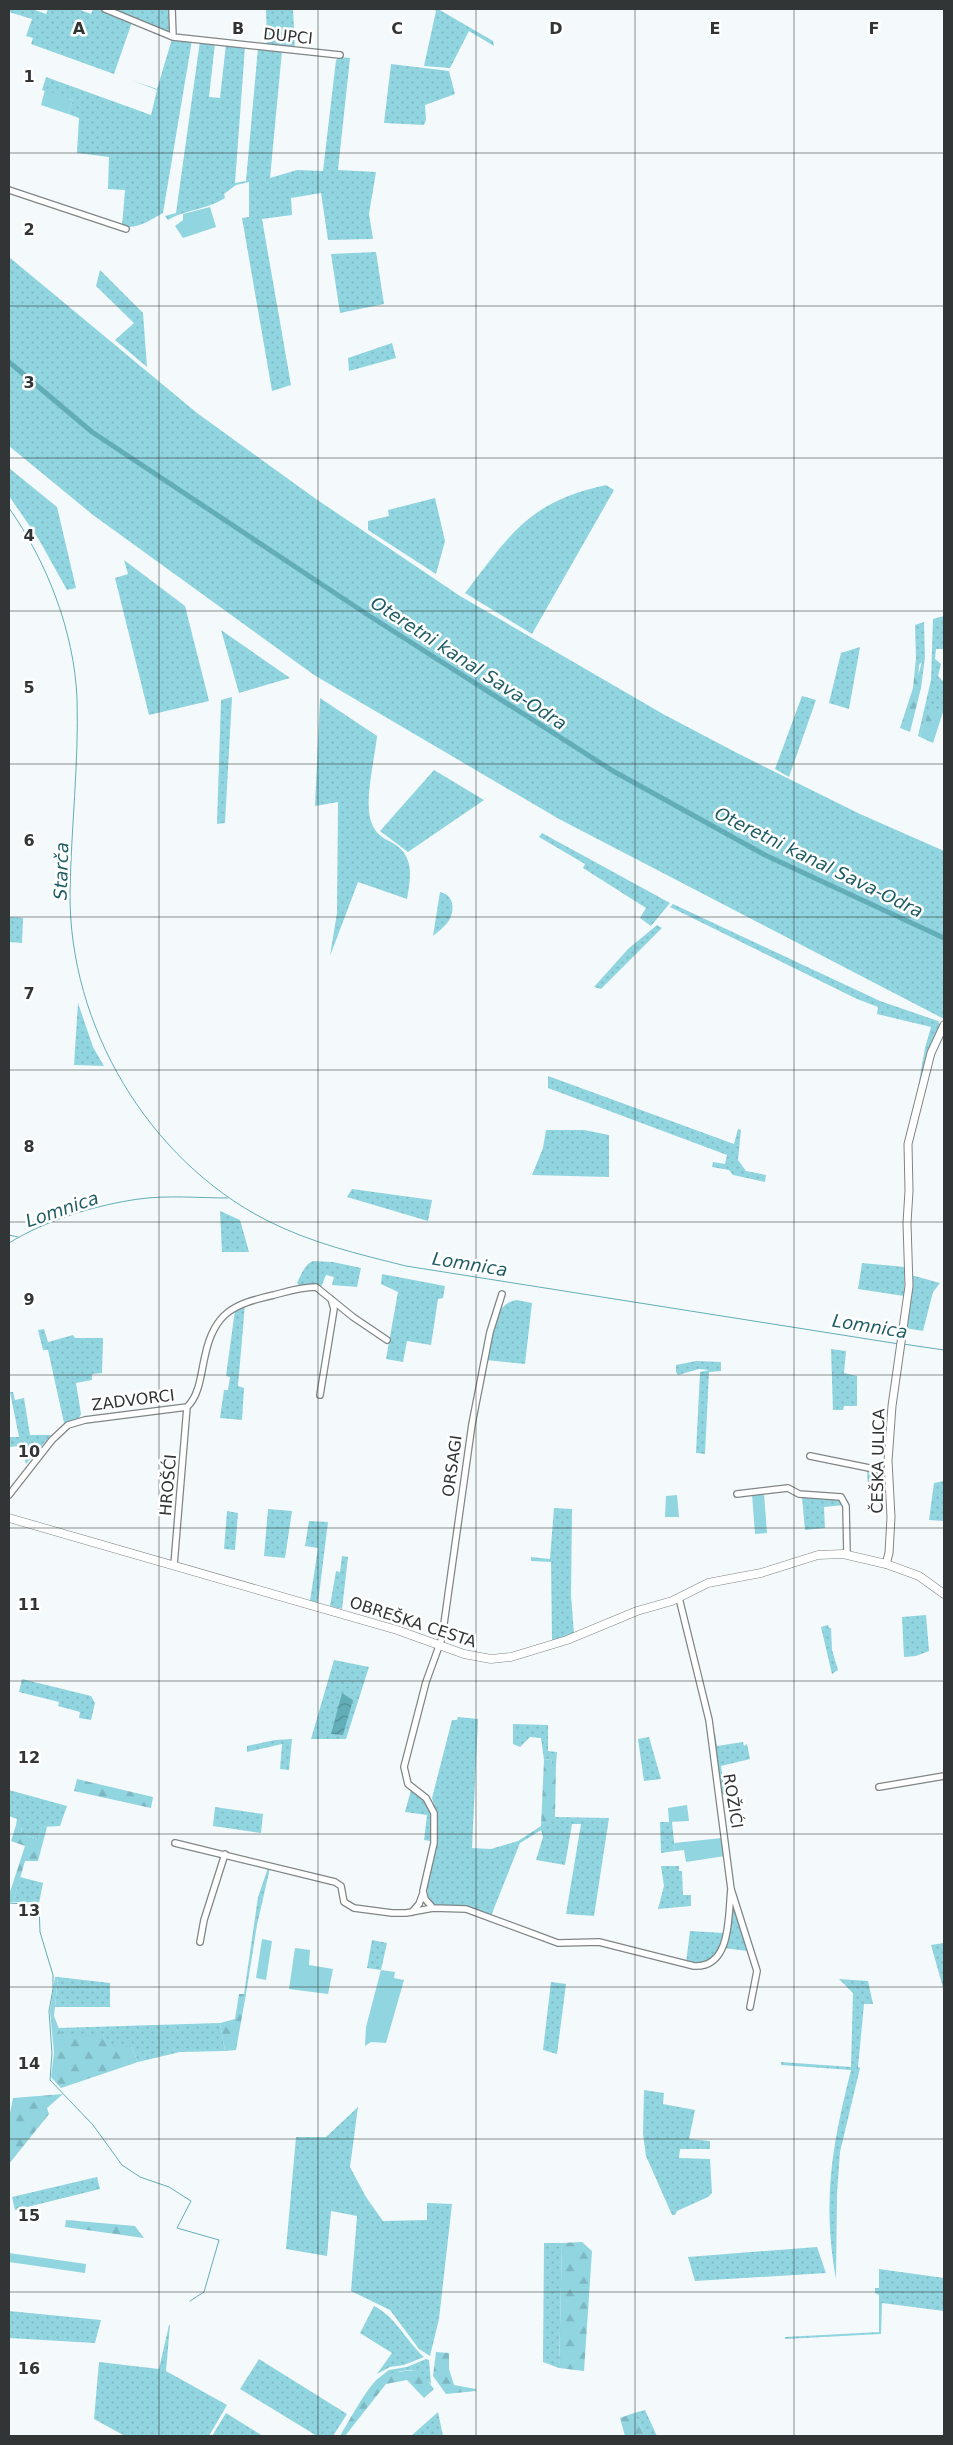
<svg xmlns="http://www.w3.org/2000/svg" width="953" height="2445" font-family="'DejaVu Sans',sans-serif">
	<defs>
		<pattern id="grass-dots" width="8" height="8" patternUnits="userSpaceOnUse" patternTransform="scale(1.25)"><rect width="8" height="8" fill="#90d5e0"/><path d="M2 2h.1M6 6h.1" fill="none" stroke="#7db7c1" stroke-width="1.8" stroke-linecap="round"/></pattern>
		<pattern id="forest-firs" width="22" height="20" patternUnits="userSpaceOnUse" patternTransform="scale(1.25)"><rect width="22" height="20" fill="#90d5e0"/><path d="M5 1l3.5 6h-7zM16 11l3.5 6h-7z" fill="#7db7c1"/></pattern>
		<pattern id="water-waves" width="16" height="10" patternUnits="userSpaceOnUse" patternTransform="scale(1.25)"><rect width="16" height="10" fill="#63adb8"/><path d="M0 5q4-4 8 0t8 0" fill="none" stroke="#528e96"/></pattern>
	</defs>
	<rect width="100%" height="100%" fill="#f4fafb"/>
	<path fill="url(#grass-dots)" d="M9,9H32L46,14L48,9H78L91,14L93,9H102L132,22L114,74L31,44L33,38L26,36L32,19L9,12Z
		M108,9H171L170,30L165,32Z
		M266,9H293L295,49L267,45Z
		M433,9H438L493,41L494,46L469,31L450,68L424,66L436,11Z
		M172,39L192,40L163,213C150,220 137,230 122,226L125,190L108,189L109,157L77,153L79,118L68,114L73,100L42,90L46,77L151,115L157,90L131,80L157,89Z
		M200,41L215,43L209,97L220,98L226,44L245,47L235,183L246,181L258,48L282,51L270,178L297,170L323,171L336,60L340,57L350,58L338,170L376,172L369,214L373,239L328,240L321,193L291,198L292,215L262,219L291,385L272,391L242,218L249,217V182L236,185L224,194L225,198C206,210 184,210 168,220L165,216L176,213Z
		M391,64L449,71L455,94L425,105L426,120L424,125L384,123Z
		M376,252L384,304L340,313L331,254Z
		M9,257L197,413L316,499L460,596L663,714L739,754L860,814L944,851V1019L559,819L314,675L93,515L9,446Z
		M100,270L143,313L147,367L115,340L134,323L96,286Z
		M392,343L396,358L349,371L348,358Z
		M9,468L57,507L76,588L67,590L38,538L9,496Z
		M606,485L614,490L532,634L465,593C511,534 528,502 606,485Z
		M435,498L445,541L436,574L368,530V521L389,516L388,510Z
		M124,560L185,606L209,701L149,715L115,578L128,574Z
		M944,616V649H936L935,659L941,664L938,676L944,682L943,712L929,711L920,737L918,736L931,680L933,619Z
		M924,622L925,657L921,688H918V676L923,658H916L915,625Z
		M221,630L290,678L239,693Z
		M860,647L849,709L829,703L841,653Z
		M802,696L816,700L789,777L775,769Z
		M232,697L225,823L217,824L221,700Z
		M320,698L377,736C375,758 363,805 372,824C376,834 383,838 391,842C415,855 411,876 407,899L358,882L330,956L337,913L338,802L315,806Z
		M434,770L484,800L408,852L380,831Z
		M542,833L670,903L651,926L640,918L646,908L583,868L585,864L539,837Z
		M440,892C455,895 455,912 448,922C444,927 438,932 433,936Z
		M673,904L880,1001L938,1021L941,1026L915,1104L925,1048L931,1027L877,1014L878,1007L857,999L670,907Z
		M9,917L23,918L22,943L9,942Z
		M657,925L662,928L601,989L594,987L628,949Z
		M78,1003L93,1047L104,1066L74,1065Z
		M548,1076L734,1144L738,1129L741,1130L738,1160L746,1171L766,1175L765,1182L733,1175L729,1170L712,1167L713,1162L725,1164L727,1155L548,1088Z
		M546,1130H584L609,1135V1177L532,1175L543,1148Z
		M352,1189L432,1200L428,1221L347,1197Z
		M220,1211L240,1220L249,1252H222Z
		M313,1261L333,1262L361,1268L357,1287L332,1285L334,1277L326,1275L321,1287L299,1285L297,1283C301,1275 304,1265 313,1261Z
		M862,1263L905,1267L904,1296L858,1289Z
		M382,1274L445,1286L443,1298L438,1299L431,1345L407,1341L403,1362L386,1359L398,1292L381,1284Z
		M911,1275L940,1283L933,1292L923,1331L905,1328Z
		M517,1300L532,1303L525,1364L486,1360C490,1340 492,1303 517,1300Z
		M245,1304L238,1386L244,1388L242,1420L220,1418L224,1390H228L230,1377L226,1376L235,1310Z
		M44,1329L48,1342L73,1335L75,1338H103L102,1373L92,1374V1380L76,1383L81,1414L79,1418L64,1423L48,1350H43L38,1330Z
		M831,1349L846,1351L844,1373L857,1376V1406H844L843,1410H833Z
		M696,1361L721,1362V1371L709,1372L705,1454L696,1453L700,1372L709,1370L699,1369L678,1375L676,1372V1365Z
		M10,1392H13L15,1400L24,1398L30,1435H51L26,1464L21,1446L9,1447V1437H19Z
		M867,1469L886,1473L887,1495L871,1496V1489H868Z
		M944,1481V1521L929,1520L934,1483Z
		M802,1497L840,1498L844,1505L824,1507L825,1528L805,1530Z
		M554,1508L572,1509L571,1595L574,1634L552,1642L551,1562L531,1561V1557L550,1559Z
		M268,1509L292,1511L285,1558L264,1556Z
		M227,1511L238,1513L235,1550L224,1549Z
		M309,1521L328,1522L318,1603L310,1601L318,1548L305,1546Z
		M342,1556L348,1557L342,1609L330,1606L336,1571L340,1572Z
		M926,1615L929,1651L916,1656L904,1657L902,1617Z
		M828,1625L829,1628H831L832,1650L838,1670L832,1674L821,1627Z
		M334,1660L369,1667L346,1739H311Z
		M22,1679L91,1696L95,1703L91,1720L79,1718L80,1712L58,1706L59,1702L19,1692Z
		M458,1717L478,1719L472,1848L491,1849L518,1841L555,1817L609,1818L594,1916L566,1914L581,1824H572L565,1865L536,1860L543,1837L541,1830L520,1843L491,1916L471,1907H441L431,1903C421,1886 434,1860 436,1841C438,1826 437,1812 432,1798L452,1720H457Z
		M513,1724L548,1725V1751L557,1752L556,1764H552L551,1759L544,1760L541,1738L530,1737L520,1747L513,1744Z
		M712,1733H715L717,1746L743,1742L744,1746L747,1744L750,1759L721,1766L725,1794L720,1795Z
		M649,1737L661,1779L644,1781L638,1739Z
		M292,1739L289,1770L280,1769L282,1744L247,1752V1746L275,1740Z
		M9,1790L67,1806L60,1826L42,1827L38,1839L21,1834L22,1827L16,1825L17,1819L9,1816Z
		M411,1790C430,1803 436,1818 430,1841L424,1840L427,1815L405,1812Z
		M215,1807L263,1814L261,1833L213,1826Z
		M660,1822H672L675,1851L661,1853Z
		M661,1866H679V1871H682L683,1895H691V1906L658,1909L664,1886Z
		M268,1868H270L257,1925L246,1994H244L258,1897Z
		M20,1877L43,1883L39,1903L13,1902Z
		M732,1900L747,1951L724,1948Z
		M690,1931L724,1933L718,1953L707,1964L686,1963Z
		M372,1940L387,1943L381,1970L367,1968Z
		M944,1943V1991L931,1945Z
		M58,1977L110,1983V2007H55Z
		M839,1979L868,1981L873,2004H864L858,2067L860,2068L840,2152L837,2193L836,2279C822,2202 832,2145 851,2070L781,2065V2062L851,2067L853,1993Z
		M551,1982L566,1984L557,2054L543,2050Z
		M220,2023L225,2051L180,2052L138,2062L131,2046H107L103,2034H61L58,2028Z
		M644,2090L664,2093L663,2104L695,2110L689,2139L710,2141V2149H680L679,2158L710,2159L712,2193L708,2197L677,2211L675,2215H672L646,2156L643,2134Z
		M358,2107L350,2167L366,2197L383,2221L427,2220V2203L452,2204L439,2319L430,2356L419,2349L390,2310L351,2291L357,2216L331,2211L327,2256L286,2249L296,2137H326Z
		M97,2177L100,2189L15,2210L12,2197Z
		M544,2243H562L559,2368L543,2362Z
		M817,2247L826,2273L695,2281L688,2257Z
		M879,2269L944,2278V2311L882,2303L881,2334L785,2339V2337L879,2332V2295L875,2293V2288H879Z
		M374,2306C396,2317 406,2341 424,2357L404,2365L390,2367L377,2374L392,2353L360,2333Z
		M9,2311L101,2320L95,2343L9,2338Z
		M169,2325H170L166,2371L227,2405L209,2436H125L94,2419L99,2362L159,2369Z
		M259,2359L347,2414L333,2436H317L240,2389Z
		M426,2359L429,2360L431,2384L415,2370L401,2371L380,2377L389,2370L407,2367Z
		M645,2410L657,2436H645L634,2413Z
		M438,2412L443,2436H411Z
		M226,2413L263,2436H212Z"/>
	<path fill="url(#forest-firs)" d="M916,658H923V661L919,665L918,687L921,688L910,732L900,728L913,688Z
		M929,710L943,712L933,743L920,737Z
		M551,1759L552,1764H556L555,1817L541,1827L544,1760Z
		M77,1779L153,1797L151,1808L74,1791Z
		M16,1825L22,1826L21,1834L38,1839L42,1827H47L38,1861H25L13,1902H9V1895L25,1846L11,1841Z
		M55,1977H58L54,2016L61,2034H103L108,2046H131L138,2062L61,2088L51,2077L54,2053L50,2011Z
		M239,1994H246L236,2050L225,2051L220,2023L235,2019Z
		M63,2094L47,2108L49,2114L9,2164V2118L13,2098Z
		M66,2220L135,2226L144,2238L65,2227Z
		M582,2242L592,2251L584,2371L559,2368L562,2243Z
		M436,2352L449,2353V2369L454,2385L476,2389V2391L446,2394L433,2376Z
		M415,2370L424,2376L434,2389L424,2398L407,2380L386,2384L345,2436H340C348,2423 368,2385 380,2377C390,2371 404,2372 415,2370Z
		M634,2413L645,2436H625L620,2418Z"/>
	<path fill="#90d5e0" d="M45,90L73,100L68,114L41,105Z
		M210,207L216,227L183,238L175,226L183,220V214Z
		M764,1493L767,1533L755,1534L752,1494Z
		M677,1495L679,1517H665L666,1496Z
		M687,1805L689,1821L669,1822L668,1808Z
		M722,1838L725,1856L686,1862L684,1850L675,1851L674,1843Z
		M262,1939L272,1941L266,1980L256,1978Z
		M295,1948L310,1950L309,1965L333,1969L328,1994L289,1989Z
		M381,1970L395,1972L394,1978L404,1980L386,2043L371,2042L365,2046L366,2027Z
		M9,2253L86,2264L85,2273L9,2262Z"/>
	<path fill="url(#water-waves)" d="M342,1693L353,1700L343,1735L331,1734Z"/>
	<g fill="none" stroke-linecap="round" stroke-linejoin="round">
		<path stroke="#63adb8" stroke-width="1" d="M9,508C47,562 74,631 77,698C79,763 71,828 70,893C69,1026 148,1159 266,1220C311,1243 358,1254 406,1266L899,1344
			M9,1235L18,1237
			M9,1243C46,1220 96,1205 139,1199C168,1195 199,1198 228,1198
			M903,1344L944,1350
			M9,1903L39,1905L40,1932L53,1975V1989L49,2011L52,2053L50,2080L93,2125L122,2165L140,2177L169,2187L191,2201L177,2228L219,2240L204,2292L190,2301"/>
		<path stroke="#63adb8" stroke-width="5" d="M9,362L92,432L368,615L613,771L765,855L944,938"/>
		<defs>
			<path id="minor" d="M105,9L173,37L340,55
				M172,9L173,37
				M9,190L126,229
				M320,1395L334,1309L331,1299
				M810,1456L889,1472
				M737,1494L788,1488L799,1494L841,1497L846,1506L847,1555
				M9,1495L52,1440L68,1425L85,1420L187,1407C200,1395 201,1372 205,1356C214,1312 234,1304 274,1295C289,1291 301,1287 316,1287L353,1317L387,1340
				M174,1565L187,1407
				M679,1598L709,1720L731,1889L757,1971L750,2007
				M879,1787L944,1776
				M175,1843L335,1882L341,1886L344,1902L354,1908L392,1913H406L433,1908L466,1909L558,1943L599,1942L694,1966C732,1968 728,1915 731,1889
				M433,1908L425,1899L423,1891L434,1843V1813L426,1798L408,1784L404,1767L426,1682L442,1638L472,1424L490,1332L502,1294
				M412,1912L419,1904L423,1893
				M200,1942L204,1920L225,1854"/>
			<path id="tertiary" d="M886,1564L889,1553L891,1517L888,1461L892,1406L909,1286L907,1223L909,1191L908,1144L931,1053L944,1025"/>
			<path id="secondary" d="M9,1518L397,1630L464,1654L491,1659L511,1657L567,1640L637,1611L672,1601L708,1583L761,1573L818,1555L843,1554L886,1564L919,1576L944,1594"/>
		</defs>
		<use href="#minor" stroke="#808586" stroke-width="8"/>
		<use href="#tertiary" stroke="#808586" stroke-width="9"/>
		<use href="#secondary" stroke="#808586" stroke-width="9"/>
		<use href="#minor" stroke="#fff" stroke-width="5.5"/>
		<use href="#tertiary" stroke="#fff" stroke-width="7"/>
		<use href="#secondary" stroke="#fff" stroke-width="8"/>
	</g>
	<path fill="none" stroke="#323535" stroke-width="1" stroke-opacity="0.55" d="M159,9V2436M318,9V2436M476,9V2436M635,9V2436M794,9V2436M9,153H944M9,306H944M9,458H944M9,611H944M9,764H944M9,917H944M9,1070H944M9,1222H944M9,1375H944M9,1528H944M9,1681H944M9,1834H944M9,1987H944M9,2139H944M9,2292H944"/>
	<g text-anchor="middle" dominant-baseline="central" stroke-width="5" stroke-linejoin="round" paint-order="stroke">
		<g font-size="16" fill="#323535" stroke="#fff">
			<text transform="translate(288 36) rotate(6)">DUPCI</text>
			<text transform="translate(133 1400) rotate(-7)">ZADVORCI</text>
			<text transform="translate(878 1461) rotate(-89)">ČEŠKA ULICA</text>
			<text transform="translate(452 1466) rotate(-82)">ORSAGI</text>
			<text transform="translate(168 1485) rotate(-85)">HROŠĆI</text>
			<text transform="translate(413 1622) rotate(18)">OBREŠKA CESTA</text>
			<text transform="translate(733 1801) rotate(81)">ROŽIĆI</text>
		</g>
		<g font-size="18" font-style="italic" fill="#1f5d65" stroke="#fff">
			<text transform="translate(469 663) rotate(33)">Oteretni kanal Sava-Odra</text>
			<text transform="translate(819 862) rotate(26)">Oteretni kanal Sava-Odra</text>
			<text transform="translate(61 871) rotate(-88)">Starča</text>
			<text transform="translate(62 1209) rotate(-19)">Lomnica</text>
			<text transform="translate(470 1264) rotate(9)">Lomnica</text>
			<text transform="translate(870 1326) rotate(9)">Lomnica</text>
		</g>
	</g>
	<g font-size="16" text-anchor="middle" font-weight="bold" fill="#323535" stroke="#fff" stroke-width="5" stroke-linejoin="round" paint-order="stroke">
		<text x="79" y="34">A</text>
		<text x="238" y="34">B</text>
		<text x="397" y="34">C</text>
		<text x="556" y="34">D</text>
		<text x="715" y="34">E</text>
		<text x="874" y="34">F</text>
		<text x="29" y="82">1</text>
		<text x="29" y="235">2</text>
		<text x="29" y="388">3</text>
		<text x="29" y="541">4</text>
		<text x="29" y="693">5</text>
		<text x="29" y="846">6</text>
		<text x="29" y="999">7</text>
		<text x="29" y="1152">8</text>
		<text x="29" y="1305">9</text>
		<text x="29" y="1457">10</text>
		<text x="29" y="1610">11</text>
		<text x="29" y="1763">12</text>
		<text x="29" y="1916">13</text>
		<text x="29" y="2069">14</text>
		<text x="29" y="2221">15</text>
		<text x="29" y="2374">16</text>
	</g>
	<rect width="953" height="2445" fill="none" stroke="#323535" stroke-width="20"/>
</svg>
